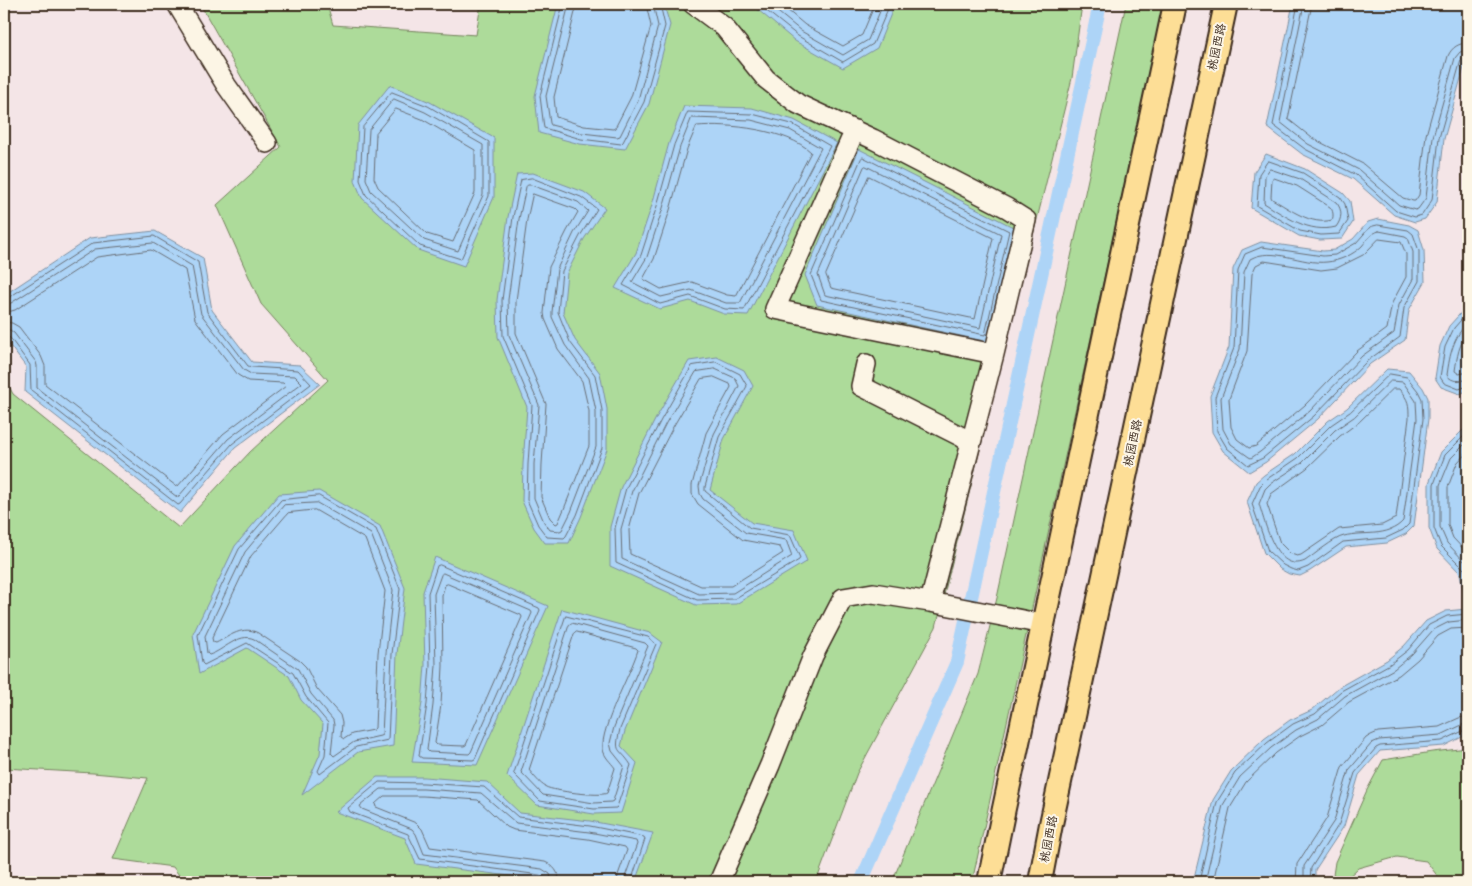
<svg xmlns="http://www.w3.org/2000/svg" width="1472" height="886" font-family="Pangolin,'LXGW WenKai TC',sans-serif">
	<rect width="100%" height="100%" fill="#f4e5e7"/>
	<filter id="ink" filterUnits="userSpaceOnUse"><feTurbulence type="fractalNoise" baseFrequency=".02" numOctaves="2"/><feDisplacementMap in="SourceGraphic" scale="10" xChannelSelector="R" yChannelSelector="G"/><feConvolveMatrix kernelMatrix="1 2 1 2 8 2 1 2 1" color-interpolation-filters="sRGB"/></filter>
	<g filter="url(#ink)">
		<path fill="#addb9a" stroke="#74825c" d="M200,4H327L333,25L476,35L481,4H1082L1072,78L936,627L857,773L816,882H429L382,877L381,882H184L173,867L113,859L148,778L93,773L4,768V377L13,394L179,528L250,452L328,380L261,304L217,205L281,147Z
			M1126,4H1164L972,882H892L978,674L997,598Z
			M1468,748V882H1442L1426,861L1397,857L1358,868L1343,882H1332L1335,862L1367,790L1383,760L1432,752Z"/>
		<path fill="#add4f7" stroke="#7f90a0" d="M558,4H662L664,5L670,25L649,104L625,149L580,144L539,133L535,96Z
			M751,4H895L877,48L843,68L795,41Z
			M1293,4H1468V53L1444,139L1437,202L1425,219L1415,222L1394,215L1353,179L1302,154L1267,127Z
			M390,85L430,102L494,138V197L464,266L418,250L362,198L355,181L358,125Z
			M684,106L752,108L794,120L837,143L748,315L724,314L690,301L660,309L615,288L636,253L652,205L669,143Z
			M859,149L1015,228L989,342L817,305L805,275Z
			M1266,154L1305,169L1343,193L1350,201L1353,222L1342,239L1320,240L1299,236L1251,208L1254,172Z
			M533,173L584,192L605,208L584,239L567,273L563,313L575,340L600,373L607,409V449L581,517L569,543H545L534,528L522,501L523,464L527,407L498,337L497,300L508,217L517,174Z
			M1378,219L1409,225L1418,230L1424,250L1425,282L1409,310L1405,340L1370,364L1318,419L1266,462L1249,472L1223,451L1212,432L1210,396L1229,347L1233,269L1242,250L1261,242L1323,251L1334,250L1353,239L1368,222Z
			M155,231L203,258L212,310L252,362L300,365L320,384L235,448L180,513L25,392L26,367L4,338V295L90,238Z
			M1468,305V390L1460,394L1441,387L1435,378L1440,346L1449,326Z
			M717,357L744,370L753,386L724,439L710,490L752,523L794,530L807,561L736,604L696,605L610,566V527L621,487L656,418L689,361Z
			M1387,369L1409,371L1423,388L1428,398V419L1414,526L1406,534L1387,543L1346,547L1310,571L1300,576L1289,574L1280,569L1264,553L1247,502L1256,482L1264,475L1295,454L1328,421L1347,408Z
			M1468,425V598L1464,596L1460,573L1437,549L1429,528V483L1441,452Z
			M319,491L380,526L405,588L397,654L393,746L358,752L302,795L320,754L323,724L301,700L289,676L247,648L199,674L193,634L235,546L279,494Z
			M435,557L548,606L477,765L412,762L422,703L425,665L423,592Z
			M562,609L650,633L662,642L625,731L621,746L637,763L621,813L594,814L537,805L507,776Z
			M1467,609H1468V734L1444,746L1380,751L1359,775L1344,826L1315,870V882H1193L1213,800L1231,771L1264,739L1290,720L1312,710L1339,687L1387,660L1404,646L1426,621L1446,611Z
			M377,777H424L487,782L520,813L590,821L653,833L635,882H557L416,864L405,838L336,812Z"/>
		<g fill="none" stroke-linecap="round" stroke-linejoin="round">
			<path stroke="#696e75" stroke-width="1" d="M563,4L540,96L544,128L581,139L621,144L623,142L644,102L665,26L660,4
				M569,4L546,96L550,123L551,125L582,133L617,137L620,136L638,100L658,26L653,4
				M577,4L554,97L556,117L584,126L613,129L615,128L631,97L651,26L646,4
				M758,4L798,36L843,62L873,44L890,4
				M768,4L801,31L843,55L868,40L883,4
				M780,4L805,25L843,46L862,35L875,4
				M1298,4L1273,125L1305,149L1356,175L1396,211L1415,217L1422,215L1432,200L1439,138L1461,60L1464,57L1468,56
				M1304,4L1280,122L1308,144L1359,170L1399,205L1415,210L1418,209L1426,198L1433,137L1455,58L1460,52L1468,50
				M1312,4L1288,119L1312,138L1363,164L1403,198L1413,201H1415L1419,195L1426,135L1448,56C1452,47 1459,43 1468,43
				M392,92L428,106L489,142V196L461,259L420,246L366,195L360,180L363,127Z
				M394,99L425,112L483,145V195L458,251L424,240L371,191L366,179L369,130Z
				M396,109L422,119L475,150V193L453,242L427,234L378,187L374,178L376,133Z
				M688,112L752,114L792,124L830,146L744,310L725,309L690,296L660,304L623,285L641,255L657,206L674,145Z
				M692,118L751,120L790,130L821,148L740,303H726L691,290L661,297L632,282L647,257L663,208L680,147Z
				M697,126C728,123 788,130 811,152L736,296L727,295L692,282L661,289L643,279L654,259L670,210L687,149Z
				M863,157L1009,231L985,335L821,300L811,275L861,159Z
				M1269,161L1303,173L1340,197L1345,204L1348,221L1339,234L1321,235L1300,231L1257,206L1259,174L1267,162Z
				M866,166L1001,234L980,328L825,295L818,275L864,167Z
				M1270,169L1300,179L1336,202C1343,210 1342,219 1336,227C1309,234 1285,216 1264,203L1265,176Z
				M869,176L993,238L975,319L831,288L826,275Z
				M532,178L581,197L597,209L580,236L562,271L558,312L570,342L595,375L602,410V448L577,515L566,536L564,538L547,537L538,525L527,500L528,464L532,405L503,336L502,300L513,217L521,180Z
				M1274,178L1297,186L1330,207C1333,210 1334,216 1332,220C1311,226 1290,209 1272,199L1271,197L1272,180Z
				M528,185H531L578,202L588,211L574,233L557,269L552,312V317L565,345L589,378L596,411V447L571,512L562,530L560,531L550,530L544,522L534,498V464L539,405L509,335L508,300L519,219L526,187Z
				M533,194L575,209L578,212L567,231L549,267L544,313L545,319L558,349L582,381L589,411V446L564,509L558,523L556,524L550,518L541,497L542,464L546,404L516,333V301L527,220Z
				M1378,225L1408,230L1413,234L1419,251V281L1404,308L1400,337L1367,361L1314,416L1263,458L1248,465L1227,448L1217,431L1215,397L1234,348L1238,270L1245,254L1262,247L1323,256L1335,255L1356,243L1370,227Z
				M1379,231L1405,236L1408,238L1413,252V279L1399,305L1394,333L1362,356L1310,411L1260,452L1251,458L1249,457L1231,444L1223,429L1221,398L1240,349L1244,272L1250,259C1273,246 1302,265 1327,262C1339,261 1353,255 1362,246C1367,240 1371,233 1379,231Z
				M1379,239L1401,242L1406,254V277L1392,303L1387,329L1357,351L1305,405L1256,446L1249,448L1237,439L1231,427L1229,399L1247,351L1252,274L1256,265L1264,261L1321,270L1337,268L1363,255Z
				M4,299L8,298L93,243L154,236L198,262L207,312L248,366L252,367L298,370L311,384L232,444L180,504L178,505L31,390L30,365L10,338L4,335
				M4,305L11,303L95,249L153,243L192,266L201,314L244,370L251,374L295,376L302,383L228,439L179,496L177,497L37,388V366L36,362L14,333L10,330L4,329
				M1468,312L1454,328L1445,347L1440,377L1444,383L1459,389L1468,386
				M4,313L15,310L97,257L151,250L185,270L195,319L238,375L248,381L283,383L286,386L223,434L178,486H176L45,384V366L41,356L19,327L12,323L4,322
				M1468,321C1453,339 1450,353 1447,375C1452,383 1460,380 1468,380
				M1468,333C1459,343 1457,357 1455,371L1459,374L1468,372
				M716,362L740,374L747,386L719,437L705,487V491L750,528L790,535L800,558L799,560L734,599L697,600L616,563L615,528L626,488L661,420L692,366Z
				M715,369L735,378L739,386L714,434L699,486L700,494L703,499L746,533L786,540L792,556L733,593L699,594L622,559L621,529L632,491L666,423L696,372Z
				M1390,374L1407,377L1418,391L1422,399L1423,419L1409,524L1403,530L1386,538L1343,542L1308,567L1298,571L1291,569L1283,565L1268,551L1252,504L1260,486L1267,479L1298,458L1331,425L1350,412Z
				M714,377L730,384L731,387L706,433L692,485V494L698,504L743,540L780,547L783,553L731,586H701L630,554L629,530L639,493L673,427L701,379Z
				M1391,381L1403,382L1416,401L1417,419L1403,521C1388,538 1363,531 1344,536C1334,538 1314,555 1305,561C1276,574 1265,522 1259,504L1265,489L1270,484L1302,463L1335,430L1354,417Z
				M1393,389H1399C1409,400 1409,404 1409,418L1396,518L1382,525L1339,529L1301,555L1297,556L1291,554L1280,543L1267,504L1271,494L1307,468L1340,436L1359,422Z
				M1468,432L1445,455L1434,484V528L1441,546L1465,570L1468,589
				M1468,441L1451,458L1440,485V527L1447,543L1468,565
				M1468,451L1457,463L1448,487V525L1453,538L1468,554
				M319,496L376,529L400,589L392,654L388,740L356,747L320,774L318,771L325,755L328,723L306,697L293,673L247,643L204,665L202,663L198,635L239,549L281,500Z
				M317,503L371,534L393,590L386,653L382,735L380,736L354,742L334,756L331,753L334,725L333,720L311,694L298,669L254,639C239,632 223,651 209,655L207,653L205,636L245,552L284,505Z
				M315,510L365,539L385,591L378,653L375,728L373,730L352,734L344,739L341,737L342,723L340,715L317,689L306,667L300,661L258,633C243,625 230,636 216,643L213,642L212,638L251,556L288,513Z
				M440,565L539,608L540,610L475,759L473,760L422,758L419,756L427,704L430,665L428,593L437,566Z
				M443,573L531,611L532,613L471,752L469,754L429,752L427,750L433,705L436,665L434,594L441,575Z
				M448,584L521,615L522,617L466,745L464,746L437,745L435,743L441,705L443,666L442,595L445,585Z
				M566,616L648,637L656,644L620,729C614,755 619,746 631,765L617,807L616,808L594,809L540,801L514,774Z
				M572,623L645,643L648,646L614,727L610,743L612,751L624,766L613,801L611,802L594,803L543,795L521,772L569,625Z
				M577,632L636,648L638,650C631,673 600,728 603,749C604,757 611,762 615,768L607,793C601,797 553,791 546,787C540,784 533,775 529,770L574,634Z
				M545,882L544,877L540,875L420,859L408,834L350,812L348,808L379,782L424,783L484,787L518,817L590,826L644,837L645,839L631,882
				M552,882L550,874L542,869L424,854L416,834L412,829L362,809L360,806L381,789H423L481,793L516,823L589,832L636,841L637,844L625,877V882
				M559,882C559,872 554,866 545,862L430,847L422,829L416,823L376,807L375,804L384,796H423L478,800L507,827L514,830L588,839L625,847L627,850L618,875L617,882
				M1199,882L1217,802L1235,773L1267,743L1293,724L1315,714L1341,691L1390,664L1408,650L1429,625L1447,616L1468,614
				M1205,882L1223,805L1240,777L1271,748L1296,730L1318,719L1345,696L1394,669L1412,654L1433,630L1449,622L1468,620
				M1213,882L1230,808L1246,782L1276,753L1300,736L1322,725L1349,702L1399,675L1418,659L1438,636L1451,629L1468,628
				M1296,882L1297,864L1327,818L1342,767L1366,738L1371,735L1378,732L1439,727L1459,718L1468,716
				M1304,882V866L1334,821L1349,770L1372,743L1379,740L1441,735L1462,725L1468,724
				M1310,882L1311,868L1339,824L1355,773L1376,748L1380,746L1442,741L1465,730H1468"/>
			<path stroke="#add4f7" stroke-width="14" d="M861,882L957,662L1100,4"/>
			<defs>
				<path id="minor" d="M177,4L226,85L267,143
					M693,4L724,27L766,79L798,104L873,139L1007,208L1026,220L994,354L971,443
					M855,130L775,309L994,354
					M866,364L861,386L962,437L971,443L930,602
					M719,882L770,765L813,656L843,598L873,593L930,602L1043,624"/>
				<path id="major" d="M989,882L1003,813L1175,4
					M1040,882L1051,824L1226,4"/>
			</defs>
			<use href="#minor" stroke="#3b2a1e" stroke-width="22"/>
			<use href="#major" stroke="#3b2a1e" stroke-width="26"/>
			<use href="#minor" stroke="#fcf5e5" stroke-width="19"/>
			<use href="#major" stroke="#fdde96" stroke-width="22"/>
		</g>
	</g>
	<g text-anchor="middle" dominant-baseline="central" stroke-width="4" stroke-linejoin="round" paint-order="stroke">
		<g font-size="12" fill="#3b2a1e" stroke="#fcf5e5">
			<text transform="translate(1217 47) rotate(-78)">桃园西路</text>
			<text transform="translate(1133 443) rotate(-78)">桃园西路</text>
			<text transform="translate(1049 839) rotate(-79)">桃园西路</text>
		</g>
	</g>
	<rect width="1472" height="886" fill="none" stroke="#fcf5e5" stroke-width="20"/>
	<rect x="10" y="10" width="1452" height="866" fill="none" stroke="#3b2a1e" stroke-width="2" filter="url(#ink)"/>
</svg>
